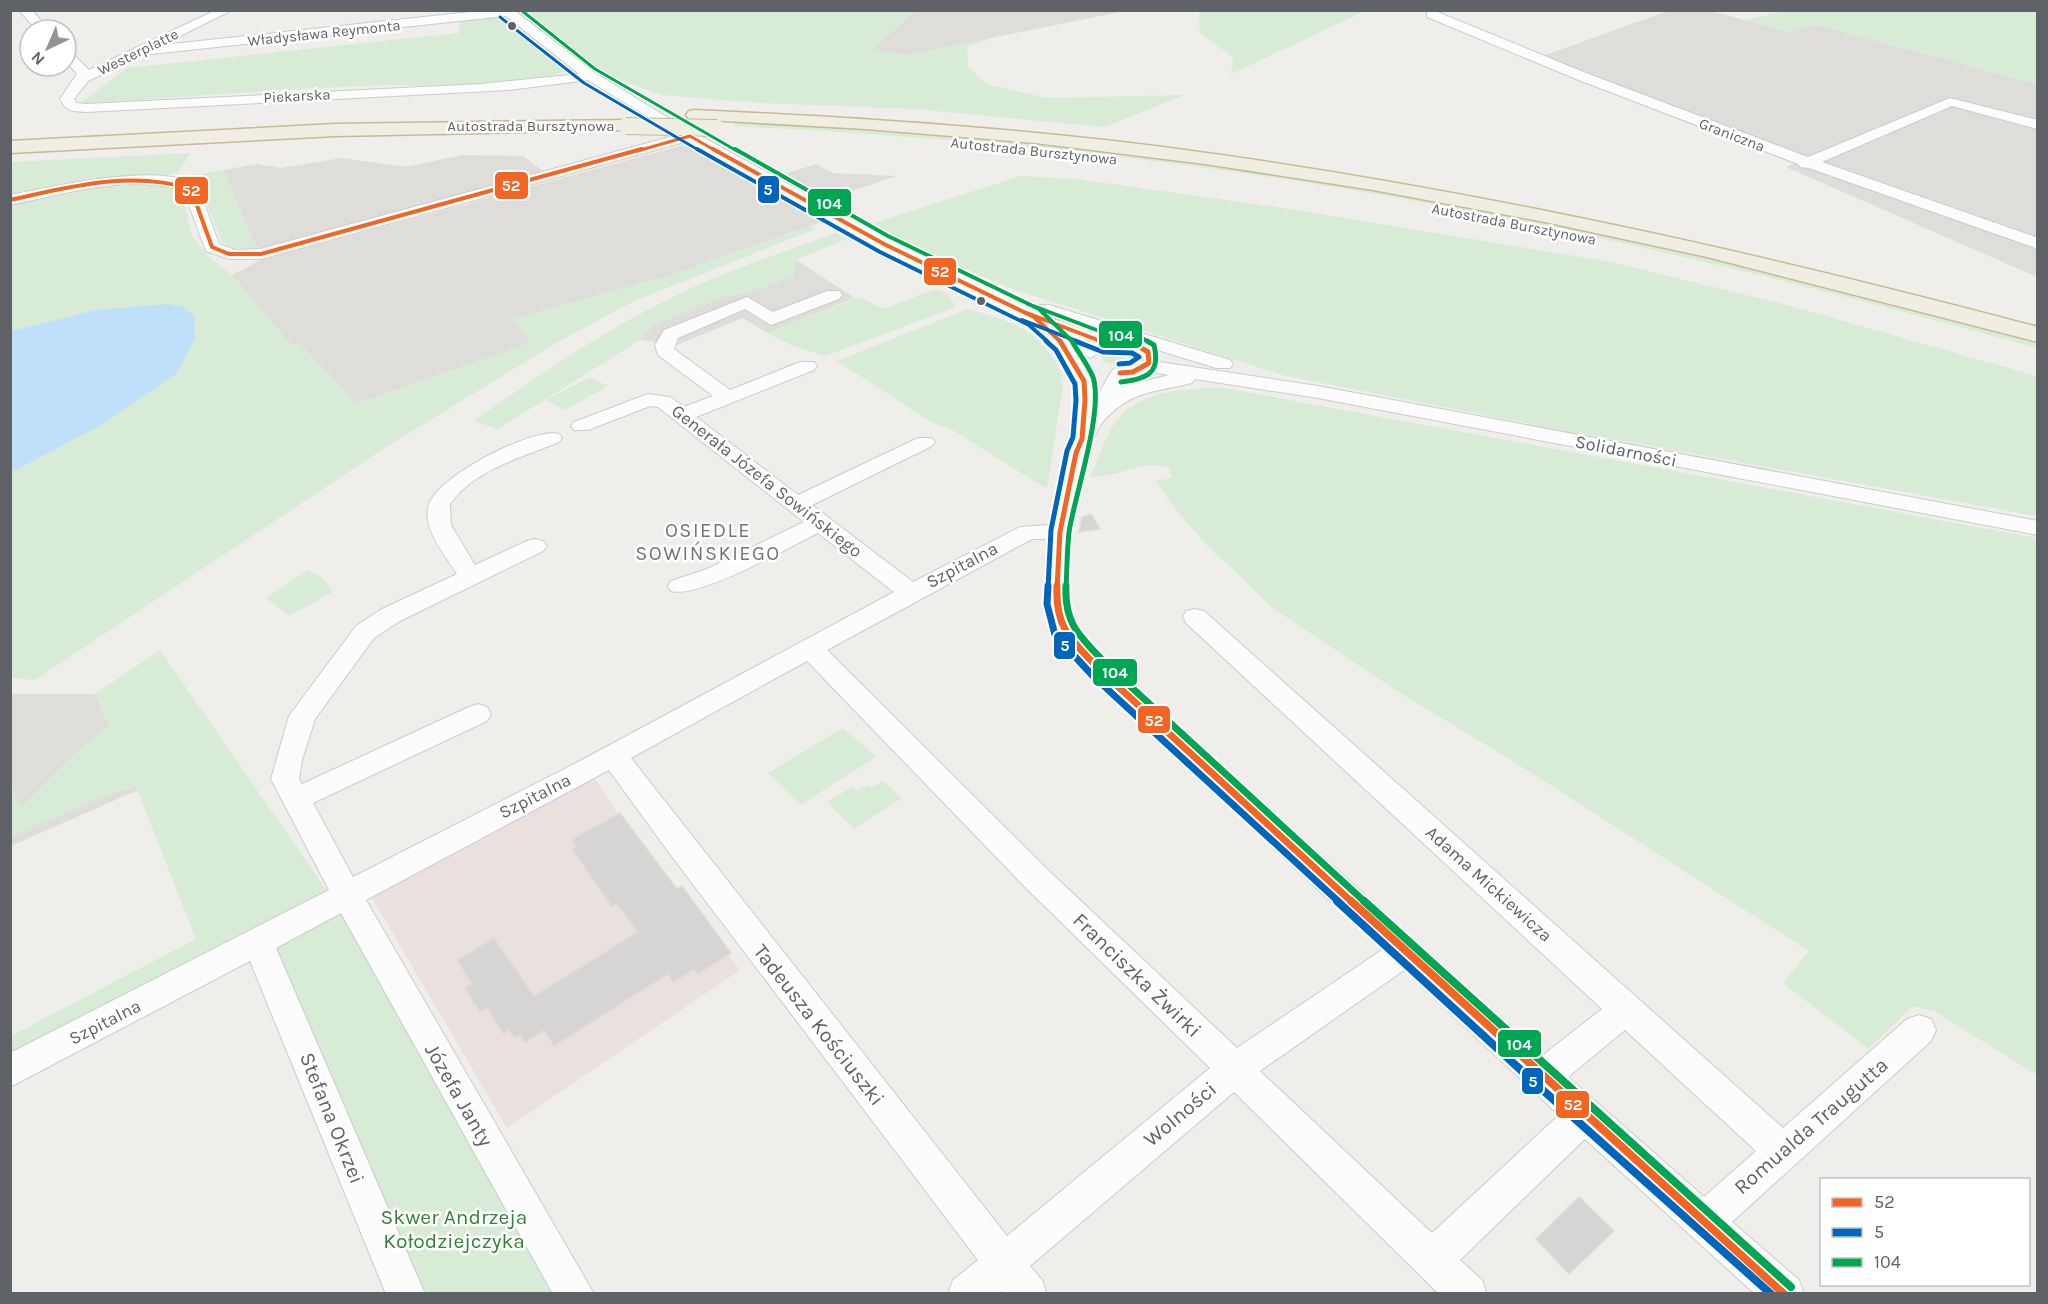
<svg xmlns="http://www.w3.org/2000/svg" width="2048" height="1304" font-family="Karla,sans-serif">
	<rect width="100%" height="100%" fill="#efeeea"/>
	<path fill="#dfddda" d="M914,11H1125L907,55L872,50Z
		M1668,11H1710L1791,32L1812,25L1821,26L2037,84V277L1786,167L1802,159L1540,57Z
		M684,145H693L768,192L824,221L671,275L514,319L531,343L356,404L301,345L290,344L232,275L261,260Z
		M462,155L523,156L543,171L257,249L223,170L257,164L281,168L342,158L406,167Z
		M816,164L833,173L896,176L820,202L775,177Z
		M796,260L855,298L767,333L743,318L677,345L640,340L653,325L722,297L748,293Z
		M11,694H95L138,790L11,846Z"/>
	<path fill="#eae0de" d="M593,776L619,815L740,970L507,1128L371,896Z"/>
	<path fill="#d8ebd6" d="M515,11H914L872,50L907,55L995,37L967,47L968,67L986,84L1047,98L1184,95L1104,127L914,109L761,103L662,95L594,71Z
		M1199,11V10L1365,11L1231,74L1233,57L1200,33Z
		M1783,11H2037V84L1821,26L1812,25L1791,32L1745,20Z
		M494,14L507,20L566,71C508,91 423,84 362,86C267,90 173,98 79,104L127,68L459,33L460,22Z
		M738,119L874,126L1180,156L1592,228L2037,339V348C1789,279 1539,218 1284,179C1101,151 918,135 733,126Z
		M191,153L178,172L163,176L120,177L11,195V162Z
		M223,170L257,249L233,248L222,242L195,175Z
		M1020,176L1077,179L1297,210L1612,262L1787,305L2037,376V516L1551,428L1286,376L1015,290L916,249L868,225Z
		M149,183L174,187L181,190L192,236L207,255L232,275L290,344L301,345L357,404L530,343L514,319L671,275L811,226L816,229L634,301L556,343L386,447L35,680L11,678L10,205L101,188Z
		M836,233L846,239L796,260L794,277L748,293L722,297L653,325L640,340L498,429L474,421C535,378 598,334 665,301C719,273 778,254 836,233Z
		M936,289L948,294L956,307L825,356L796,347L767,333L860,297L883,309Z
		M968,309C1015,323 1040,329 1063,376L1060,377L1063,385L1047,489L951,429L933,423L837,361Z
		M1119,347L1137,351L1140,357L1139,361L1121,367L1103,361L1101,355L1103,351Z
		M590,377L608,386L565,410L546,400Z
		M1224,388L2037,538V1075L1934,1011L1912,1006L1869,1049L1783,983L1809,951L1527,770L1394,689L1274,609L1209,547L1185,521L1155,481L1172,478L1169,468C1142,459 1120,478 1090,477C1099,460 1103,441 1113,426C1137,388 1185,389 1224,388Z
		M308,570L325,580L333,592L289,616L266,598Z
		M160,650L327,891L11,1062V1036L196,939L136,787L116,792L11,837V783L21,807L77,751L109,726L95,694Z
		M843,728L876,757L800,805L768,773Z
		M883,781L902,798L854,829L827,802L852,787L857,791L867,785L871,788Z
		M343,913L562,1293H415L267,952Z"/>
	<path fill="#bfe0f9" d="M166,304L181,306L194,315L195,339L176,374L98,427L11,472V331L97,310Z"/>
	<path fill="#d6d5d3" stroke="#deddd9" stroke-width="1.5" d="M1091,514L1100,529L1079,532L1082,517Z
		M620,813L677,889L682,886L731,953L698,974L694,969L673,983L668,974L554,1046L544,1030L525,1043L520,1035L514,1038L509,1030L503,1034L487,1007L480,1012L465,988L472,984L457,960L494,938L534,996L638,932L617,904L612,907L572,849L576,846L572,839Z
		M1579,1197L1614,1231L1569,1274L1536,1239Z"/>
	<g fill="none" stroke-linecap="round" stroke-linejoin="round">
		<defs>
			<path id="minor" d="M19,10H32L49,30H36Z
				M216,10H232L162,45L489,10H514L595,73L675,122L890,240L1035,310L1037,305H1049L1230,360L1233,364L1230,368H1216L1044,315L1083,336L1100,352L1090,358L1076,349L1094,381L1093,403L1113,369L1120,367L1130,373L1122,387L1169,375L1139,370L1136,366L1139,362L1146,360L1318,386L2038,521V535L1318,398L1195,379L1192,383C1155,392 1134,390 1106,418C1078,445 1059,591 1074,626C1080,639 1098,652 1108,663L1543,1055L1602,1009L1186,623L1183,617L1186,611L1195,609L1204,611L1783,1128L1907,1019L1919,1015L1931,1019L1936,1030L1931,1041L1732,1222L1799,1280L1804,1294H1755L1585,1139L1460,1260L1482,1280L1487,1294H1439L1234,1092L1030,1266L1042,1280L1047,1294H1003L1001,1291L998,1294H948L953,1280L978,1260L667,850L609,770L366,900L594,1294H553L341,913L276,948L425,1294H386L250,961L10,1087V1053L329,890L271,779L289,716L356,626L382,609L457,574C445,555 424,531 428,508C432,478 533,427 559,434L562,438L559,442C523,457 473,470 450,504L451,525L475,565L527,541L535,539L543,541L547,546L543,551L400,621L374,638L315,719L302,760L299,779L302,784L469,707L478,704L487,707L491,714L487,721L313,803L353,877L580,761L894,592L818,533C789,547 699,599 671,591L668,586L671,581L707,569L804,522L658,407L650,406L588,430H574L571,426L574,422L648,394L670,397L684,407L713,396L658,355L655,345L664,330L747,297L773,312L827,291H839L842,295L839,299L771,325L745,309L678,338L674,349L730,390L800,362H814L817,366L814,370L696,417L798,495L918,438H932L935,442L932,446L812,505L913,582L1020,527L1050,525L1065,453L1075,436L1072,432L1074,381L1055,347L1042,333L1044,330L878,248L688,141L261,259H229L206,251L184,192C138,172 59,195 10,205V195C47,188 174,158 199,189L219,244L235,250L260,249L677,135L588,80L509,90L86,112C72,111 67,112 60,99L77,74L66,61V50L70,51L89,70ZM506,16L579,74L482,84L86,104L76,103L74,99L88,81L142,55ZM1032,539H1048L1044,603L1050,630L1090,675L1382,950L1237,1048L1047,869L827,650ZM807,661L1025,887L1210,1068L1007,1236L631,758ZM1404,970L1559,1115L1432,1233L1260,1071ZM1625,1030L1756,1151L1704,1197L1568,1077Z
				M1427,11H1435L1586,73L1808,157L1950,98L2038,120V129L1952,106L1822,162L2038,238V249L1809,168L1800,167L1798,164L1576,79L1427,17Z"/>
			<path id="highway" d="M695,110C866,118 1037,129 1207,153C1488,192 1763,254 2038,327V342L1707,257L1540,221L1373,190L1205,164L1035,143L866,129L689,119L686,115L689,111Z
				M626,120L632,122L635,126L632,130L335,136L10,153V141L335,124Z"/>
		</defs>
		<use href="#minor" stroke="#cbcccc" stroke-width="2"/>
		<use href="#highway" stroke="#c8b996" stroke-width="3"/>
		<use href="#minor" fill="#fdfcfc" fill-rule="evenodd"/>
		<use href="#highway" fill="#f0ede3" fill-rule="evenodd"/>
		<defs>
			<path id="highway-bridge" d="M626,126L717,128"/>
		</defs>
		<use href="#highway-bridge" stroke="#c8b996" stroke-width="18" stroke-linecap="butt"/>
		<use href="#highway-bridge" stroke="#f0ede3" stroke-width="16"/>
		<defs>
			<path id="bus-1-far4" d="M690,136L716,151
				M637,151L690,136"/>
			<path id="bus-1-far3" d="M713,149L884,244L1034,317L1061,342
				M10,200C70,187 131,170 191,189L212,247L229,254H261L642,149
				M1024,312L1103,342"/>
			<path id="bus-1-far2" d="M1099,341L1135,344L1148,352L1149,363L1133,372L1120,373
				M1057,588L1060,532L1076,453L1082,439L1085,400L1084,381L1060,341"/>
			<path id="bus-1-far1" d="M1057,586C1055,629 1072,640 1099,669L1352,902"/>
			<path id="bus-1" d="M1351,901L1784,1294"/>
			<path id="bus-2-far4" d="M500,17L584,83L700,151"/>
			<path id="bus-2-far3" d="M697,149L880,252L1029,325L1048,342
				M1022,320L1079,342"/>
			<path id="bus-2-far2" d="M1046,341L1056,350L1075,384L1076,400L1073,437L1067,451L1051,530L1048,588
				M1075,341L1103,352L1132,353L1139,357L1130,363L1119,364"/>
			<path id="bus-2-far1" d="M1048,586L1047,604L1055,635L1093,676L1339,902"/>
			<path id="bus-2" d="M1337,901L1536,1084L1771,1294"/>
			<path id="bus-3-far4" d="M521,10L595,69L737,151"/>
			<path id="bus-3-far3" d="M735,149L888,236L1039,309L1073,342
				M1028,304L1107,334L1138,336L1149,342"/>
			<path id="bus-3-far2" d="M1121,382C1147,379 1161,373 1154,345L1147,341
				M1066,588C1067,570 1067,550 1069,532C1075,494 1104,411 1093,377C1088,365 1078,352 1072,341"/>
			<path id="bus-3-far1" d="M1066,586C1064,625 1081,637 1105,663L1365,902"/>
			<path id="bus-3" d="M1364,901L1791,1287"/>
		</defs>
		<use href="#bus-1-far4" stroke="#fff" stroke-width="5"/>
		<use href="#bus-1-far3" stroke="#fff" stroke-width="7"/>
		<use href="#bus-1-far2" stroke="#fff" stroke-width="9"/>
		<use href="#bus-1-far1" stroke="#fff" stroke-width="11"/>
		<use href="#bus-1" stroke="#fff" stroke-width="13"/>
		<use href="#bus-2-far4" stroke="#fff" stroke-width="5"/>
		<use href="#bus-2-far3" stroke="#fff" stroke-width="7"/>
		<use href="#bus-2-far2" stroke="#fff" stroke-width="9"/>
		<use href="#bus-2-far1" stroke="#fff" stroke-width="11"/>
		<use href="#bus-2" stroke="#fff" stroke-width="13"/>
		<use href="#bus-3-far4" stroke="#fff" stroke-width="5"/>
		<use href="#bus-3-far3" stroke="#fff" stroke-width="7"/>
		<use href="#bus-3-far2" stroke="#fff" stroke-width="9"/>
		<use href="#bus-3-far1" stroke="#fff" stroke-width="11"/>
		<use href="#bus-3" stroke="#fff" stroke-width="13"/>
		<use href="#bus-1-far4" stroke="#f26522" stroke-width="3"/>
		<use href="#bus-1-far3" stroke="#f26522" stroke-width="4"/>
		<use href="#bus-1-far2" stroke="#f26522" stroke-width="5"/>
		<use href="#bus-1-far1" stroke="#f26522" stroke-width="7"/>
		<use href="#bus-1" stroke="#f26522" stroke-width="8"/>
		<use href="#bus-2-far4" stroke="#0065bd" stroke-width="3"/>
		<use href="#bus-2-far3" stroke="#0065bd" stroke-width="4"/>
		<use href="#bus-2-far2" stroke="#0065bd" stroke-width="5"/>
		<use href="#bus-2-far1" stroke="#0065bd" stroke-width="7"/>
		<use href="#bus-2" stroke="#0065bd" stroke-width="8"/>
		<use href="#bus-3-far4" stroke="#00a651" stroke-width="3"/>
		<use href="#bus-3-far3" stroke="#00a651" stroke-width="4"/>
		<use href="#bus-3-far2" stroke="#00a651" stroke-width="5"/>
		<use href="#bus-3-far1" stroke="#00a651" stroke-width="7"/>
		<use href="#bus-3" stroke="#00a651" stroke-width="8"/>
	</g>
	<g fill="#5f6368" stroke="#fff" stroke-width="2">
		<circle cx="512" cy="26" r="5"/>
		<circle cx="981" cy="301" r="5"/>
	</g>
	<g text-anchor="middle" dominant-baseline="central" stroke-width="5" stroke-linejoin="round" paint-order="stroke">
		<g font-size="15" fill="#5f6368" stroke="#fff">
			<text transform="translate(324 33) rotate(-6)">Władysława Reymonta</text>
			<text transform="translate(138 52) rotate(-26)">Westerplatte</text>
			<text transform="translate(297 96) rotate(-3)">Piekarska</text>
			<text x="531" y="126">Autostrada Bursztynowa</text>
			<text transform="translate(1732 135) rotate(21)">Graniczna</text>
			<text transform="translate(1034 151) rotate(6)">Autostrada Bursztynowa</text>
			<text transform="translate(1514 224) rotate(11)">Autostrada Bursztynowa</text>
		</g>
		<g font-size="18" fill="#5f6368" stroke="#fff">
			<text transform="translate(1626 451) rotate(11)">Solidarności</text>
			<text transform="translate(767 481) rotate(38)">Generała Józefa Sowińskiego</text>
			<text transform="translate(962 565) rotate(-28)">Szpitalna</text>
			<text transform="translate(535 796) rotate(-27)">Szpitalna</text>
			<text transform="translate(1489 884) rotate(42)">Adama Mickiewicza</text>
			<text transform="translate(105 1022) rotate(-27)">Szpitalna</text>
		</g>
		<g font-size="20" letter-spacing="1.5" fill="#70757a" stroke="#fff">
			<text x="708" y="530">OSIEDLE<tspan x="708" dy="23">SOWIŃSKIEGO</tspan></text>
		</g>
		<g font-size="21" fill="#5f6368" stroke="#fff">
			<text transform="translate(1137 975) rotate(44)">Franciszka Żwirki</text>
			<text transform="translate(819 1025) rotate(52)">Tadeusza Kościuszki</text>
			<text transform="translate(459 1095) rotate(60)">Józefa Janty</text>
			<text transform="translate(1180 1114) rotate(-40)">Wolności</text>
			<text transform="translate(332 1118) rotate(68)">Stefana Okrzei</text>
			<text transform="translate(1811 1126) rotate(-41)">Romualda Traugutta</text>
		</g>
		<g font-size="21" fill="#348238" stroke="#fff">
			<text x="454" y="1217">Skwer Andrzeja<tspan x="454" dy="24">Kołodziejczyka</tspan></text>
		</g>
	</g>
	<g stroke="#fff" stroke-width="2">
		<rect x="494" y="171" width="35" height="29" rx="6" fill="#f26522"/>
		<rect x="757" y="175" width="23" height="29" rx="6" fill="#0065bd"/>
		<rect x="174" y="176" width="35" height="29" rx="6" fill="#f26522"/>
		<rect x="807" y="188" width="45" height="29" rx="6" fill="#00a651"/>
		<rect x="923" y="257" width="34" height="29" rx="6" fill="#f26522"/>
		<rect x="1098" y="320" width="45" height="29" rx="6" fill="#00a651"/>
		<rect x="1053" y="631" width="23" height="29" rx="6" fill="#0065bd"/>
		<rect x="1092" y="658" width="46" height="29" rx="6" fill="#00a651"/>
		<rect x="1137" y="705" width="34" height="29" rx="6" fill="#f26522"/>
		<rect x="1497" y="1029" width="45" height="29" rx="6" fill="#00a651"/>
		<rect x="1521" y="1067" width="23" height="28" rx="6" fill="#0065bd"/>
		<rect x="1555" y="1090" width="35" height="29" rx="6" fill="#f26522"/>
	</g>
	<g font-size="16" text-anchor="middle" font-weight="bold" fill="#fff">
		<text x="511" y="191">52</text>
		<text x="768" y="195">5</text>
		<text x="191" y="196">52</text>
		<text x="829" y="209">104</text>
		<text x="940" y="277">52</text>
		<text x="1121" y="341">104</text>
		<text x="1065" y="651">5</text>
		<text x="1115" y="678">104</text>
		<text x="1154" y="726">52</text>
		<text x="1519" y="1050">104</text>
		<text x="1533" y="1087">5</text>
		<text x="1573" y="1110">52</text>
	</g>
	<rect width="2048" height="1304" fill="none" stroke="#5f6368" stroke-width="24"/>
	<rect x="1820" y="1178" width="210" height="108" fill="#ffffff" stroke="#bfc1c3" stroke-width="1.5"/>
	<rect x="1832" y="1198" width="30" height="9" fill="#f26522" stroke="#bfc1c3" stroke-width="1.5"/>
	<text x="1874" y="1208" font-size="18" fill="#5f6368">52</text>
	<rect x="1832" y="1228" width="30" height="9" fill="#0065bd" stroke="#bfc1c3" stroke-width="1.5"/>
	<text x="1874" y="1238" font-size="18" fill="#5f6368">5</text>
	<rect x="1832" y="1258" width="30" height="9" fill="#00a651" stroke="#bfc1c3" stroke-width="1.5"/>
	<text x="1874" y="1268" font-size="18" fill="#5f6368">104</text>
	<g transform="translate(48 48) rotate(224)"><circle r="28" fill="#ffffff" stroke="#bfc1c3" stroke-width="1.5"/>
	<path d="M0-4.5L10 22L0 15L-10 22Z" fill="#919496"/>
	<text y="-9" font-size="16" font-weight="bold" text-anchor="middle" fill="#5f6368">N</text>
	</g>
</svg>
